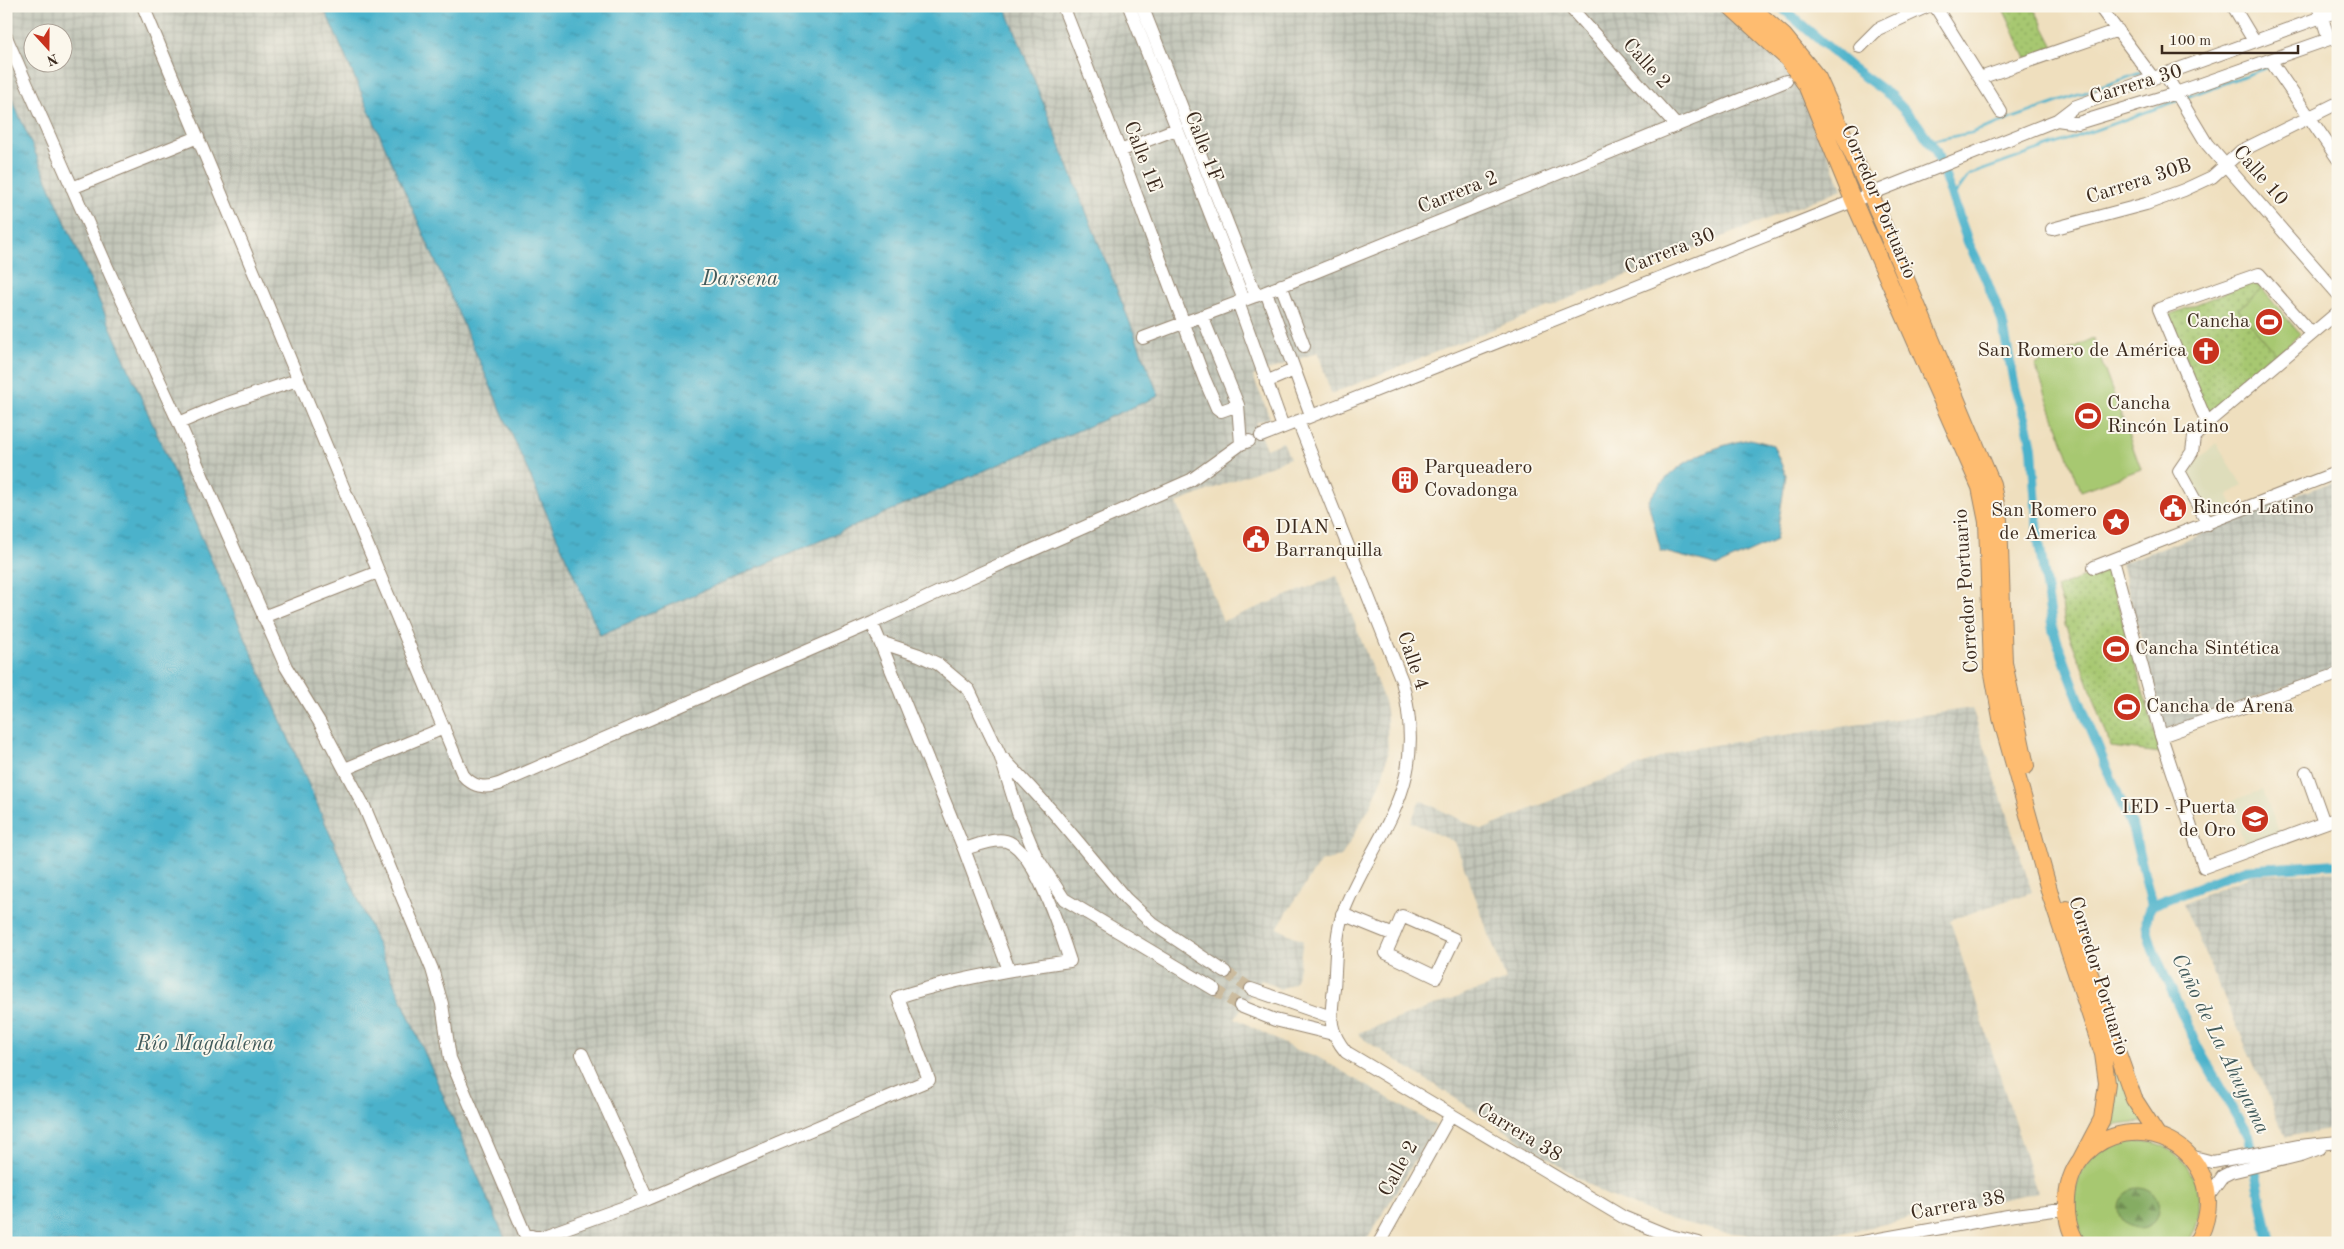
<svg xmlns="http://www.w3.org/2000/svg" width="2344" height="1249" font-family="'Old Standard TT',serif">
	<defs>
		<pattern id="industrial-grid" width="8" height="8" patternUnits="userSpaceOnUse" patternTransform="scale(1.25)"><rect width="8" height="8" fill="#c3c6b9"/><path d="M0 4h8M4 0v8" fill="none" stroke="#a8aa9f"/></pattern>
		<pattern id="forest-firs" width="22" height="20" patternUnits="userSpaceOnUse" patternTransform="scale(1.25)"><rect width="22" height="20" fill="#85ac63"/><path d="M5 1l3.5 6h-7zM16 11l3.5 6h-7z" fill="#6e8c51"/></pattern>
		<pattern id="park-dots" width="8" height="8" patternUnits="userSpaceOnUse" patternTransform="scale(1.25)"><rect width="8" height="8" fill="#a7c871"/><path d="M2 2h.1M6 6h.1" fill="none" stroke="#89a35c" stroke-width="1.8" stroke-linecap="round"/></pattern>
		<pattern id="water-ripples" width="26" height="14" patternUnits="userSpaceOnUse" patternTransform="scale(1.25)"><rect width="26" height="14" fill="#4cb2cb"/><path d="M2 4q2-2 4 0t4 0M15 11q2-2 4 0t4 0" fill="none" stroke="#4091a4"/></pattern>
	</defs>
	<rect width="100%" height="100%" fill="#fbf7ec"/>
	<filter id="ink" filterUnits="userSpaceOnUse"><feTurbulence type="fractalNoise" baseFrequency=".02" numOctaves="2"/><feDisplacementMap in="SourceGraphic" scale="10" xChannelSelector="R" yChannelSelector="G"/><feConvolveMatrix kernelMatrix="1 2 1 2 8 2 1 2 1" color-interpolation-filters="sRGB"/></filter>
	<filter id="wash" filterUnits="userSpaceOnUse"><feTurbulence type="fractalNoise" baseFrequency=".0096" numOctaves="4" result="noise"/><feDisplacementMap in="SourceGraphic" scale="20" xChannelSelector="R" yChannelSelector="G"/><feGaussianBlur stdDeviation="1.12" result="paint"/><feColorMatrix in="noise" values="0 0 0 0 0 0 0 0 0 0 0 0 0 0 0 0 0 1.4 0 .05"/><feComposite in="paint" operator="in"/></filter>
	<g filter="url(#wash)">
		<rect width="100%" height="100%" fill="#efdfbe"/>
		<path fill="#deddbb" d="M2216,443L2243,485L2228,495L2235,507L2210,518L2182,475Z
			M2263,790L2280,835L2246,847L2229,802Z"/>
		<path fill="url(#industrial-grid)" fill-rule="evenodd" d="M6,6H323L600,635L1159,396L1005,6H1721L1774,52L1801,86L1842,189L1331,394L1318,352L1253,376L1270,418L1256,423L1266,449L1283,442L1290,458L1177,503L1223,621L1337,576L1384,701L1387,718L1388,754L1381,782L1370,807L1341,857L1320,862L1277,928L1303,941L1297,978L1294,983L1280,989L1261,979L1235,1018L1294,1049L1316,1056L1436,1126L1365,1243H507L6,85ZM32,32H62V62H32Z
			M2338,480V669L2165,730L2121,563L2193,537L2262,507Z
			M1972,708L2032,892L1950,920L2037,1192L1842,1233L1770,1237L1721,1232L1662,1217L1602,1193L1365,1040L1358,1033L1506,980L1455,842L1411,822L1420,800L1482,830L1566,794L1680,750Z
			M2338,872V1127L2286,1137L2183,904L2253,875Z"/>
		<path fill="#a7c871" stroke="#717948" d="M2262,289L2300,334L2277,355L2238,309Z
			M2093,339L2141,469L2081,491L2035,365Z
			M2113,1059L2144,1122L2117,1125L2102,1131L2109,1061Z
			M2129,1141C2142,1141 2155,1141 2167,1148C2200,1167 2210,1212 2187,1243H2086C2066,1213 2071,1170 2103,1150C2111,1145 2120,1143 2129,1141Z"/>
		<path fill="url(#forest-firs)" stroke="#606b40" d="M2119 1208a20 20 0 1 1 40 0a20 20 0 1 1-40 0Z"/>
		<path fill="url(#park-dots)" stroke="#717948" d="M2002,6H2033L2054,47L2026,59Z
			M2254,281L2262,289L2238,309L2277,355L2207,414L2167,316Z
			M2107,568L2161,753L2111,747L2087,679L2065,625L2062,604L2056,588Z"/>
		<path fill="url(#water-ripples)" stroke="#446e74" d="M323,6H1005L1159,396L600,635Z
			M6,85L507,1243H6Z
			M1750,439L1773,445L1786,475L1776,540L1718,566L1661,551L1648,502C1671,463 1707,448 1750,439Z"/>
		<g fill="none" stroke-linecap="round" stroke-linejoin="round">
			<path stroke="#4cb2cb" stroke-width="2.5" d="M2184,98L2271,66
				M1929,141L1971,133L2143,72
				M1953,197L1969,175L2177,101"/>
			<path stroke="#4cb2cb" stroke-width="10" d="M1780,6L1851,67L1891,96L1918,125L1936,151L1968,242L1985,277L2002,320L2015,388L2027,424L2032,448L2038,536L2053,630L2088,724L2133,830L2152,905C2142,919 2148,935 2153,950L2198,1048L2248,1136L2270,1243
				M2152,905L2243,870L2338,864"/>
		</g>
	</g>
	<g filter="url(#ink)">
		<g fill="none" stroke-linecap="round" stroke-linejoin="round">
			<path stroke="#cbbb9e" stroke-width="12" stroke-dasharray="12 6" stroke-linecap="butt" d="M1225,972L1251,989
				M1214,989L1240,1006"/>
			<defs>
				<path id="minor" d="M143,6L463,775C473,787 484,789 499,784L872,623L967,579L1191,480L1241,444L1249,441
					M1063,6L1120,151L1204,378L1217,408L1221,411L1238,405
					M1129,6L1244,300
					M1142,6L1256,296
					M1569,6L1676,125
					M1935,6L2001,112
					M2099,6L2153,78
					M2233,6L2254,41
					M2318,6L2329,39
					M6,37L111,276L179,423L286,667L320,723L364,806L432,969L442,1004L450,1058L525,1234L534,1237H541L647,1199
					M1860,47L1878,29L1928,6
					M2270,60L2338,159
					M2165,74L2207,144L2338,294
					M1980,78L2118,30
					M2057,120L2078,123L2176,93L2338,36
					M1120,151L1176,129
					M72,188L198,137
					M2052,229L2146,204L2184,190L2212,177L2241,151L2338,103
					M1281,285L1304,346
					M1266,292L1311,415
					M1238,302L1283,427
					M1202,316L1238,405L1241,444
					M1143,338L1266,292L1786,81
					M1266,382L1294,370
					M1298,421L1402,681C1410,712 1413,744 1406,775C1395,824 1360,866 1343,913C1335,936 1336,964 1334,988C1331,1016 1327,1029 1346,1052L1623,1217L1667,1235L1699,1243
					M179,423L219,406L297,380
					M2207,423L2159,309L2259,274L2311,333
					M1261,436L2057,120L2074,107L2338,11
					M2208,524L2179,471L2192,452L2194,437L2207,423L2338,312
					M2113,560L2161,736L2204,867L2338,818
					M2094,567L2338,472
					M263,617L378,572
					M872,623L880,642L919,655L938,664L969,690L1000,755L1018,813L1036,856L1064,899L1214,989
					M880,642L964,849L1009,970
					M2161,736L2338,674
					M1004,759L1053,812L1126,899L1153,924L1225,972
					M345,769L444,728
					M2306,772L2324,823
					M1342,914L1394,935
					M1402,916L1454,939L1436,977L1386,953Z
					M1251,989L1331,1017
					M1240,1006L1275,1020L1333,1034
					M582,1054L647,1199L929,1080L898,997C954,979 1011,969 1070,961C1061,934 1035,849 1006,841C993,838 976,846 964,849
					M2190,1156L2213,1162L2299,1146L2338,1142
					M2208,1197L2223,1176L2231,1172L2301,1155L2320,1148
					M1379,1243L1451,1114
					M1857,1243L2008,1216L2054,1210H2066"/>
				<path id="major" d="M1730,6L1788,59L1806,85L1853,200L1980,487L1987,522L1992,668L2001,718L2051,897L2103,1054L2107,1083L2102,1119L2081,1159
					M1750,6L1784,36L1818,78L1870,193L1992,484L1999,519L2004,663L2026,766
					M2067,909L2134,1099L2158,1136
					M2077,1243C2068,1228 2066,1216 2067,1199C2071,1123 2173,1108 2203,1177C2212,1199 2208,1223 2196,1243"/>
			</defs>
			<use href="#minor" stroke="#95846e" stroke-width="14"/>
			<use href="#major" stroke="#95846e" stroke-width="18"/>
			<use href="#minor" stroke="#fff" stroke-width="12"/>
			<use href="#major" stroke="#febc70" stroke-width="16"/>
		</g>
	</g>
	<defs>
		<symbol id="stadium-disc" viewBox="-11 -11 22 22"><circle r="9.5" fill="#c8321e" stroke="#fbf7ec"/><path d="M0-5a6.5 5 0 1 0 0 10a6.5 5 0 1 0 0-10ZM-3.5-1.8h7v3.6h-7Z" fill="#fff"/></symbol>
		<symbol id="church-disc" viewBox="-11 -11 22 22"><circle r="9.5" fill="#c8321e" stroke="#fbf7ec"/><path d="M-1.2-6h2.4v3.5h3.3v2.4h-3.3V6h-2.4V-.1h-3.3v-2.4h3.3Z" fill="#fff"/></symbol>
		<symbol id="building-disc" viewBox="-11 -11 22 22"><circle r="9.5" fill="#c8321e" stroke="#fbf7ec"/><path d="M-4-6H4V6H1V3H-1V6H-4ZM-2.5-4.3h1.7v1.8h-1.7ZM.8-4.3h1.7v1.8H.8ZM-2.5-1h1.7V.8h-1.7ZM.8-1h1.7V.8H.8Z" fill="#fff"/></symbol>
		<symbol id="civic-disc" viewBox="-11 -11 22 22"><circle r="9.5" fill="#c8321e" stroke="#fbf7ec"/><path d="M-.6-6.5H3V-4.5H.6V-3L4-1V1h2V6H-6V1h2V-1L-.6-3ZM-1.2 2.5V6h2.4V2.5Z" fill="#fff"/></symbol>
		<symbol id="sight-disc" viewBox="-11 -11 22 22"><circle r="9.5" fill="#c8321e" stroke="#fbf7ec"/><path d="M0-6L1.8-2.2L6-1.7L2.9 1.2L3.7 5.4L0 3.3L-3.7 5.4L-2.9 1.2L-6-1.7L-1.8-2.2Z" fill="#fff"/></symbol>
		<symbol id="school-disc" viewBox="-11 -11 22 22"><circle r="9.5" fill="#c8321e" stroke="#fbf7ec"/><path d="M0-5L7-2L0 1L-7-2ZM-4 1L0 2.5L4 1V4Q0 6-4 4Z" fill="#fff"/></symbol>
	</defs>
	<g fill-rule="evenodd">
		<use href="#stadium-disc" x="2253" y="306" width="32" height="32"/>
		<use href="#church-disc" x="2190" y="335" width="32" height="32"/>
		<use href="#stadium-disc" x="2072" y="400" width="32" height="32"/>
		<use href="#building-disc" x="1389" y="464" width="32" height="32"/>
		<use href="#civic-disc" x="2157" y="492" width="32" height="32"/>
		<use href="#sight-disc" x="2100" y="506" width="32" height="32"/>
		<use href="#civic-disc" x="1240" y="523" width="32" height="32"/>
		<use href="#stadium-disc" x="2100" y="633" width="32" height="32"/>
		<use href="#stadium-disc" x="2111" y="691" width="32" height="32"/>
		<use href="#school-disc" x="2239" y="803" width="32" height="32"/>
	</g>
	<g text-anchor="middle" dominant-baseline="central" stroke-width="4" stroke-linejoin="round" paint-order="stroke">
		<g font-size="20" fill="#3b2a1e" stroke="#fbf7ec">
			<text transform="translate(1646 64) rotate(48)">Calle 2</text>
			<text transform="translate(2136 85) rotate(-17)">Carrera 30</text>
			<text transform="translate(1203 147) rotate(69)">Calle 1F</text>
			<text transform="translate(1142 157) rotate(69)">Calle 1E</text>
			<text transform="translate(2260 176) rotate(49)">Calle 10</text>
			<text transform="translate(2139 182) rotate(-18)">Carrera 30B</text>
			<text transform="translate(1458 193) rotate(-22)">Carrera 2</text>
			<text transform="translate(1878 202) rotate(67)">Corredor Portuario</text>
			<text transform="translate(1670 252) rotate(-22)">Carrera 30</text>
			<text transform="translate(1967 591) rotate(-94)">Corredor Portuario</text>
			<text transform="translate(1412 661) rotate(71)">Calle 4</text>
			<text transform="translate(2098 976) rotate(73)">Corredor Portuario</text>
			<text transform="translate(1519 1133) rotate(31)">Carrera 38</text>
			<text transform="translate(1399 1169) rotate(-61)">Calle 2</text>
			<text transform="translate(1958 1206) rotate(-10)">Carrera 38</text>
		</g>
		<g font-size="20" fill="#3b2a1e" stroke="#fbf7ec" text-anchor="start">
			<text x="2250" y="322" text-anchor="end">Cancha</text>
			<text x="2187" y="351" text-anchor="end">San Romero de América</text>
			<text x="2107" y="404">Cancha<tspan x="2107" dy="23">Rincón Latino</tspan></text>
			<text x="1424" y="468">Parqueadero<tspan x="1424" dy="23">Covadonga</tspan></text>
			<text x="2192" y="508">Rincón Latino</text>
			<text x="2097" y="511" text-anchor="end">San Romero<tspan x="2097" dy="23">de America</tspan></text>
			<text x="1275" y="528">DIAN -<tspan x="1275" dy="23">Barranquilla</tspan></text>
			<text x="2135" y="649">Cancha Sintética</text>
			<text x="2146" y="707">Cancha de Arena</text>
			<text x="2236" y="808" text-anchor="end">IED - Puerta<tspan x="2236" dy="23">de Oro</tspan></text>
		</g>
		<g font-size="21" font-style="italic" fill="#415a5b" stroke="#fbf7ec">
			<text x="740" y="279">Darsena</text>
			<text x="205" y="1044">Río Magdalena</text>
			<text transform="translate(2220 1044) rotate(64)">Caño de La Ahuyama</text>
		</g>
	</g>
	<rect width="2344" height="1249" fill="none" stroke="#fbf7ec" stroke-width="25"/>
	<g transform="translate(48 48) rotate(159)"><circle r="24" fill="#fbf7ec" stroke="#aea59a"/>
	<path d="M0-4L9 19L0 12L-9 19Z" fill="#c8321e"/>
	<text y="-8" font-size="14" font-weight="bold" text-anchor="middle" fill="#3b2a1e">N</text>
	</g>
	<path d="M2162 45v8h136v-8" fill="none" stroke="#3b2a1e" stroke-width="2.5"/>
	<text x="2169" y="45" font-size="15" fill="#3b2a1e" stroke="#fbf7ec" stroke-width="4" paint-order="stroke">100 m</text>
</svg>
